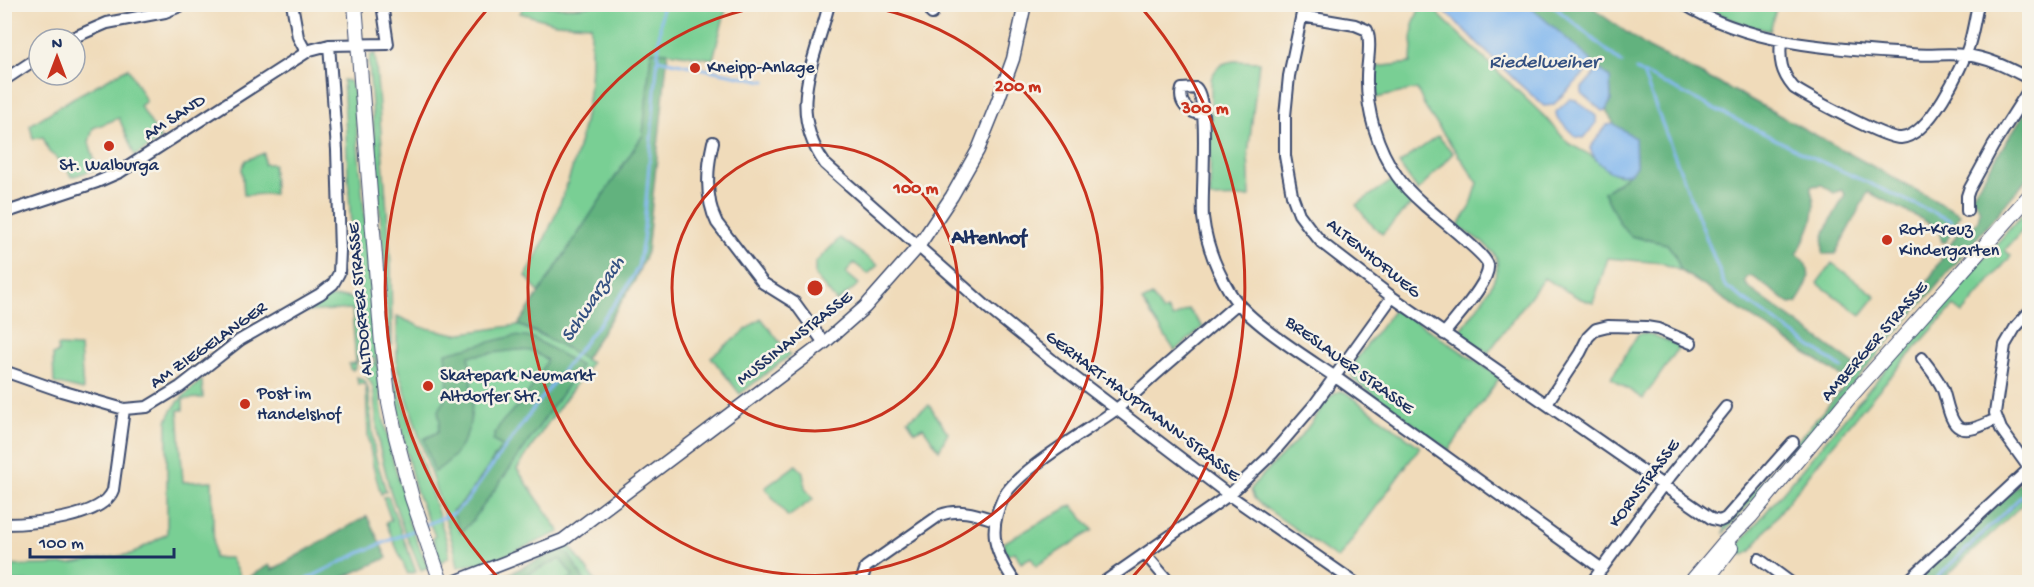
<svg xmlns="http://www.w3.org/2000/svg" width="2034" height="587" font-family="'Gochi Hand',sans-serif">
	<rect width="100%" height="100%" fill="#f7f3e8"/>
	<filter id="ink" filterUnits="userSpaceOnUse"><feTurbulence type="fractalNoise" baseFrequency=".0167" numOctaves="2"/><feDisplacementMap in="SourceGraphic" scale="12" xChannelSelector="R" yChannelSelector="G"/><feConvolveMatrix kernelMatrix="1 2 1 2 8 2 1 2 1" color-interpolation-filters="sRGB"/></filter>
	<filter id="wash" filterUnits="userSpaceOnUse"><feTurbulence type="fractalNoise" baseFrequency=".008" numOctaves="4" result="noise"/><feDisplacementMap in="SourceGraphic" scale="24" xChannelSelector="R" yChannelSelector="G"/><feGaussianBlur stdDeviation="1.35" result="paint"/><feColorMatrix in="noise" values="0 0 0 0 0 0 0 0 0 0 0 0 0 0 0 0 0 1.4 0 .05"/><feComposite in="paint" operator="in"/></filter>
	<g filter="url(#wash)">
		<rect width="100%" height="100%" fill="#f0dbba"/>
		<path fill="#79cf94" stroke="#4a7f79" stroke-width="1.5" d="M525,4C550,5 571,11 595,4L727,5L713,59L668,52H651L643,135L539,293L526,276C555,222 575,172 586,112C592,83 591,53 591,25L555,23L520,13Z
			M1421,5H1439L1437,13L1547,119L1568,143L1592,156L1605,168L1618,175L1630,173L1604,192L1620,224L1631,236L1667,244L1674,253L1681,271L1662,263L1608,258L1593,303L1579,298L1544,278L1488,353L1459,333C1470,316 1507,275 1495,255C1487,243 1470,235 1458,226L1470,208L1478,183L1426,109L1417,89L1376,98L1375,67L1411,63L1413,24Z
			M1710,5V4L1777,5L1770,31L1742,24L1708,9Z
			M375,53L391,265L392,345H390L369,64L370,56Z
			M1234,61L1259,62L1248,155L1250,197L1210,198L1211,79C1216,67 1221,63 1234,61Z
			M128,68L146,101L140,106L161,139L135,156L119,118L93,128L89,142L97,169L71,177L66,165L49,152L43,137L33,139L30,125L73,98Z
			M343,80L349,81L353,89L382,412L392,457L410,518L408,520L428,567L421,570L403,528L390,490L379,445L373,387L363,369L365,366L375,364L374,358H367L364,356L363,313L351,229Z
			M1438,136L1453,153L1418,191L1399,164Z
			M264,153V164H273L274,194L244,195L242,168L246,160Z
			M1393,180L1412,203L1382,234L1368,221L1356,205Z
			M2029,207V223L2005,250L2011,256L1963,313L1954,306C1881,384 1813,466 1750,552L1744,555L1739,553L1737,548L1741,542L1891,363Z
			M840,238L878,265L868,274L854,263L846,273L859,284L837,302L815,276V263Z
			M1832,263L1876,296L1861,315L1817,283Z
			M1152,296L1163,312L1167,310L1173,318L1188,309L1203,327L1175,351L1142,301Z
			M347,297L355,300C359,316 364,357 353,370L350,369L349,364L356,363L352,309L303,312V307L318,298Z
			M1918,297L1924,301L1724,533L1725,524L1872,355Z
			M1397,309L1500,377L1449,450L1355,381C1350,374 1350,370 1354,362L1393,311Z
			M397,316L421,327L456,334L518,325L558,343L591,363L545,427L517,469L560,532L492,561L458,567L454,547L397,366Z
			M761,318L790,355L740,394L711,357Z
			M1643,333L1653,335L1680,346L1643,399L1611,378L1638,334Z
			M58,346L80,347L83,390L54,383L53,355L58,352Z
			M393,371L448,545L449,557L441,562L433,538L435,536C428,518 420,504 415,486C404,448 398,410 393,371Z
			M357,377L365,381L368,389L375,455L386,491L381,494L373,466L368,435L366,386L365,384H358Z
			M202,380L203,398L183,399V410H178L183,482L212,481L214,558H230L243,582H5L4,566L70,564L131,554L167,534V421C174,402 187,393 202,380Z
			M1339,391L1345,392L1420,447L1338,559L1260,504L1254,498L1251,490L1253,485L1302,435L1330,397Z
			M929,405L948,433L939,450L923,427L915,431L907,420Z
			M796,465L803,472L805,488L813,499L788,517L765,488Z
			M2029,491V498L1940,582H1935Z
			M388,496L416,572L408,574L406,570L386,523L391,520L383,497Z
			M1072,505L1093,530L1036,566L1031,557L1021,563L1015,552L1007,555L1003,543Z
			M569,545L596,582H492Z"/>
		<path fill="#62b27e" stroke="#3e706e" stroke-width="1.5" d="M1528,5H1591L1599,13L1649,48L1748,98L1960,214L1946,242H1942L1939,231L1933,225L1868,192L1835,254H1824C1817,235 1838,211 1845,194L1841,190L1834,193L1822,185L1811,186C1810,192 1814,197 1814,204C1815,222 1805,239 1797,254C1816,271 1809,284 1796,303L1790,304L1752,276L1747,277L1745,282L1749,288L1855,365L1844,378L1681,271L1674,253L1667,244L1631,236L1620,224L1604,192L1617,184L1636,166L1635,138L1614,124L1606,110L1611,100L1610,78Z
			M651,51L668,52L647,252L634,282L585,359L539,333L518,325L643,135Z
			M2029,106V176L1924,301L1918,297L1960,229L1964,226L1976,224C1982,213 1980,205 1971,197Z
			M514,336L533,338L581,366L511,467L473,520L461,533L452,511C469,500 489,464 502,446L493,441C496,423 511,414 523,400C532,388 540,374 547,360L533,351L517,350L469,356C473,402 480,444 434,472L424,439L438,432L440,421L438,411C452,395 447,373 446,353Z
			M2029,475V491L1935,582H1919L1932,564Z
			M367,516L387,558L333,582H243L242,581L269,565L272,570Z
			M561,549L569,555L585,582H566L573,576L560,559L511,582H492Z"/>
		<path fill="#7fb6ef" stroke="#4d72a6" stroke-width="1.5" d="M1439,5H1528L1591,60V67L1553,105L1544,106L1515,80Z
			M1602,71L1610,78L1611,100L1606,110L1602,111L1582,94V88L1596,72Z
			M1570,99L1576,100L1596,116V123L1584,138L1576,137L1557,118L1556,112Z
			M1614,124L1635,138L1636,166L1630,173C1626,173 1623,175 1619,174C1607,173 1593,159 1590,148L1607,125Z"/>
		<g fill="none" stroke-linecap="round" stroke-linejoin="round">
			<path stroke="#7fb6ef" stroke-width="3" d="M1551,4L1622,63
				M658,59L690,66
				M699,68L765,81
				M1636,70L1643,74L1725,286L1842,368
				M1645,74L1807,155L1952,221
				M425,525L454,513L466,502L534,408L625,290L638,267L643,240L662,4
				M301,582L355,555L419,528
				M1932,582L2030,488"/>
		</g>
	</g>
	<g filter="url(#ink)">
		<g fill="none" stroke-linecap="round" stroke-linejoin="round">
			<defs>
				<path id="minor" d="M292,4L298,37L306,52
					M829,4C815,62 786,108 825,164L988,308L1052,360L1229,495L1354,582
					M1304,4L1289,76L1285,116V156L1292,195L1299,214L1311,230L1322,243L1392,297L1712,519L1720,521L1726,518L1793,442
					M1684,4C1749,45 1835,49 1910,54C1929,56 1947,53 1965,55C1988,57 2010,69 2030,79
					M932,14L933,4
					M1302,16L1355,25L1367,30C1372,44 1367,62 1367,76C1366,110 1377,148 1397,176C1404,186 1413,195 1422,203C1433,214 1487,255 1488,265C1491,281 1454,320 1444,334
					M70,39L107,23L165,12L185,4
					M1781,40C1779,60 1781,73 1794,88C1810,98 1887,140 1901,138C1929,136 1962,68 1969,45C1973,32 1975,18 1978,4
					M4,80L39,57
					M1202,114C1188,113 1178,103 1182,89L1196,88C1210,102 1201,193 1203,217C1206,244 1217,271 1231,294C1249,323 1311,360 1341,381C1428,443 1515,506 1602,569
					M713,142C707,168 705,199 717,223L763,283L795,303L824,343
					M1967,211V196L1969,190L1993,146L2030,88
					M4,213L97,182L120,172L310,50L329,45L388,44L382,4
					M1922,358C1929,368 1938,378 1943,390C1947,400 1949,423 1960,428C1970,433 1987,423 1996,419
					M4,371L61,391L124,409L147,407L180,387L240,340L320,294L333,284L339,273L340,251L337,150L329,45
					M1547,403L1580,353L1588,337L1596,329L1608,326L1646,327L1658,329L1691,343
					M2029,468L2001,429L1995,413L2005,345L2015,328L2030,311
					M4,524C31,524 103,518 113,490L124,409
					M1145,554L1169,582
					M1759,559L1790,582
					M861,582L866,567L940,515C960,508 976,514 995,520
					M1015,582C995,553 987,532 1003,498C1017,470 1087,431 1114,411C1128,400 1142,387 1155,375C1183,351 1210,327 1238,303
					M1104,582L1229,495L1272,454L1315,404L1392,297
					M1592,582L1663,485L1726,407
					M1907,582L2030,468"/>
				<path id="tertiary" d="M455,582L563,540L824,343L865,307L918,247L952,196L978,150L997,103L1013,59L1025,4"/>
				<path id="secondary" d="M355,4L382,345L389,403L396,437L412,498L441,582
					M1691,582L1724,543L1751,516L1849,398L2030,195
					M1705,582L1731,548"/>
			</defs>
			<use href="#minor" stroke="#3b496c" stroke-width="14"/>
			<use href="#tertiary" stroke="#3b496c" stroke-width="15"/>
			<use href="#secondary" stroke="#3b496c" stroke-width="16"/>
			<use href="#minor" stroke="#fff" stroke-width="10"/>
			<use href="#tertiary" stroke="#fff" stroke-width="12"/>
			<use href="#secondary" stroke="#fff" stroke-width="14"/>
		</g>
	</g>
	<g fill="none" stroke="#c8321e" stroke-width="3">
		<circle cx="815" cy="288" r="143"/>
		<path d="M860 5A287 287 0 1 1 770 5"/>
		<path d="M501 581A430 430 0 0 1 490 6M1140 6A430 430 0 0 1 1129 581"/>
	</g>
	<g fill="#c8321e" stroke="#f7f3e8" stroke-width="2">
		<circle cx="695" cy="68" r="6"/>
		<circle cx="109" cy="146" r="6"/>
		<circle cx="1887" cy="240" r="6"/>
		<circle cx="428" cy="386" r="6"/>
		<circle cx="245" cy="404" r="6"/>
	</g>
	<g text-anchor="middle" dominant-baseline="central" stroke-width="5" stroke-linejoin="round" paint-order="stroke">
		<g font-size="18" fill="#1b2f5e" stroke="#f7f3e8" text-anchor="start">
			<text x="707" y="68">Kneipp-Anlage</text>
			<text x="109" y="166" text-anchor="middle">St. Walburga</text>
			<text x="1899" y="230">Rot-Kreuz<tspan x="1899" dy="21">Kindergarten</tspan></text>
			<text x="440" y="376">Skatepark Neumarkt<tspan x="440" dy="21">Altdorfer Str.</tspan></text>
			<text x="257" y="394">Post im<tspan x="257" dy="21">Handelshof</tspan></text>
		</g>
		<g font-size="18" fill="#1b2f5e" stroke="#f7f3e8">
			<text transform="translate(175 118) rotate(-33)">AM SAND</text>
			<text transform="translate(1373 259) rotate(39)">ALTENHOFWEG</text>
			<text transform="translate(361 299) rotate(-95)">ALTDORFER STRASSE</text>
			<text transform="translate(795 339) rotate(-38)">MUSSINANSTRASSE</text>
			<text transform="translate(1875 342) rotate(-49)">AMBERGER STRASSE</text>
			<text transform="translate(209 346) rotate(-35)">AM ZIEGELANGER</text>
			<text transform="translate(1349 366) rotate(36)">BRESLAUER STRASSE</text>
			<text transform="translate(1142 407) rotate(37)">GERHART-HAUPTMANN-STRASSE</text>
			<text transform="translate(1645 484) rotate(-53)">KORNSTRASSE</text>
		</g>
		<g font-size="20" font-style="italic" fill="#345182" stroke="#f7f3e8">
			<text x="1544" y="63">Riedelweiher</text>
			<text transform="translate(594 300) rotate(-56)">Schwarzach</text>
		</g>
		<g font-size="21" font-weight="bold" fill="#1b2f5e" stroke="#f7f3e8">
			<text x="989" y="239">Altenhof</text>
		</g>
	</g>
	<circle cx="815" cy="288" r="9" fill="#c8321e" stroke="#f7f3e8" stroke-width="3"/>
	<g font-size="18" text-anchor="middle" font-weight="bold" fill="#c8321e" stroke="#f7f3e8" stroke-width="5" stroke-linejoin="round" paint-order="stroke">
		<text x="1018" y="91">200 m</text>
		<text x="1205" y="113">300 m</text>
		<text x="916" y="193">100 m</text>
	</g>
	<rect width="2034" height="587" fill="none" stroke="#f7f3e8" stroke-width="24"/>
	<g transform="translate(57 57)"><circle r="28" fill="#f7f3e8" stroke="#9fa5b1" stroke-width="1.5"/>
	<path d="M0-4.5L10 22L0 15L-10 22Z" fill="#c8321e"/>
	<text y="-9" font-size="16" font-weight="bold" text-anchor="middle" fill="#1b2f5e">N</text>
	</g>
	<path d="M30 548v9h144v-9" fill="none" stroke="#1b2f5e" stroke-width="3"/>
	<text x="39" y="548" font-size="18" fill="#1b2f5e" stroke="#f7f3e8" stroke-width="4.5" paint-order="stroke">100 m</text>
</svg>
